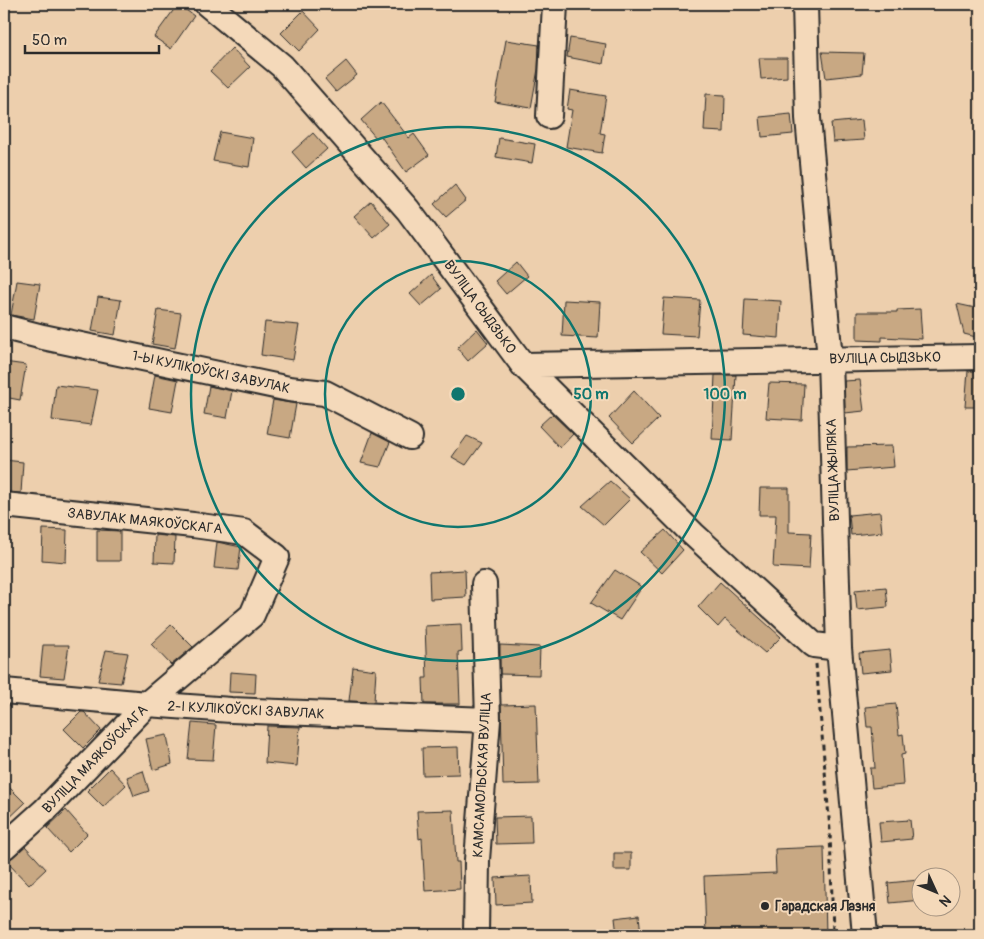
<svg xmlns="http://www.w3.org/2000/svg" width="984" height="939" font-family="Pangolin,sans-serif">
	<rect width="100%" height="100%" fill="#edcfad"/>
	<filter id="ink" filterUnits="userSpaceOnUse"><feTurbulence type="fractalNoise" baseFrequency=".02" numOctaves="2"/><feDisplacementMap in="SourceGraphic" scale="10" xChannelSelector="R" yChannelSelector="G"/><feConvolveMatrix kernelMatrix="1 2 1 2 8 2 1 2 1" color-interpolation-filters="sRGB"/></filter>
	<g filter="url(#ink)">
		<path fill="#c8a883" stroke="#2b2b2b" d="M178,4L194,16L171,49L154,37Z
			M303,11L320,29L299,51L281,33Z
			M570,38L606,44L603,64L567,57Z
			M506,40L539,45L538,69L531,108L495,102Z
			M232,48L250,67L228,88L210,71Z
			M822,52L864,53L862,74L826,78Z
			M759,58H787V77L761,79Z
			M346,61L357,75L336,92L325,79Z
			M570,90L606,96L600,133L605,134L602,153L566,147L572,110L567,109Z
			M706,94L725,95L724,132L704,131Z
			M381,102L409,138L414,134L429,155L406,172L380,135L376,138L361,120Z
			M791,114L793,134L762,137L760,117Z
			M862,120L864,140L833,142L831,123Z
			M220,132L253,138L249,167L213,161Z
			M313,133L327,149L306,168L292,152Z
			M499,138L535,144L532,163L496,157Z
			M455,185L466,200L446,217L434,204Z
			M371,201L390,224L374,238L354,216Z
			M516,262L527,276L506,294L495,281Z
			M431,275L441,289L421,306L410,294Z
			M17,281L40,284L34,319L11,315Z
			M98,297L121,300L115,335L92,331Z
			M664,298L700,300L697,336L661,334Z
			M745,299L781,301L779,338L743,335Z
			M564,300L600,302L598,338L562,336Z
			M957,304L980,309V338L964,334Z
			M920,309L922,339L882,337V341L857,340V312H897V310Z
			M158,310L181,313L175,348L152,344Z
			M265,322L299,325L293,360L261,355Z
			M477,329L488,343L468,361L457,348Z
			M4,362L26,365L20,400L4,397Z
			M968,371H980V407H965Z
			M155,375L178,380L172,412L149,408Z
			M715,375H736L732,440L712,439Z
			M860,380L864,411L845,413L844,381Z
			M769,383L804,384L802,420L766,418Z
			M56,385L98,390L91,425L52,420Z
			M209,386L232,391L227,418L204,414Z
			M634,391L659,418L633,443L609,418Z
			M273,400L296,404L290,438L267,434Z
			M552,414L573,434L560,448L539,426Z
			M372,433L390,442L380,467L361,463Z
			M467,436L482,443L466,465L452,457Z
			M892,446L894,467L847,471V447Z
			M4,460L23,462L21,493L4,492Z
			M610,481L630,499L604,525L582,506Z
			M760,488H789V532L811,533L809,569L773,567L776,515H759Z
			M880,512L882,532L851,535L849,515Z
			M43,529L67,530L66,562L42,560Z
			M97,530L120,531V561H97Z
			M665,530L683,550L662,573L640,552Z
			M155,535L175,537L174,563L154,562Z
			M217,542L241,547L238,570L214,568Z
			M465,570L466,597L430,599L429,572Z
			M615,570L642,587L620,620L591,603Z
			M720,582L781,637L765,653L725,619L718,627L698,607Z
			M886,587L888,607L857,610L855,590Z
			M461,624L462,651L458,652L460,704H424L423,678H427L425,626Z
			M171,625L193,647L171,665L151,644Z
			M43,645H69L64,678L40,676Z
			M500,645L540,647L539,675L500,674Z
			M106,650L128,653L121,683L98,681Z
			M890,650L892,670L861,673L859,653Z
			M353,667L376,670L374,702L349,701Z
			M230,672L256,674L255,693L229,692Z
			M536,704L539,784L503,785L501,705Z
			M896,704L899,735L903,734L905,754L901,755L903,785L872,788L870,768H875L872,727H867L865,707Z
			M81,712H84L101,730L83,748L64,729Z
			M192,723L216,725L213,760L188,759Z
			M267,726L300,727L297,766L265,763Z
			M167,735L172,764L153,770L146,739Z
			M458,747L459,774L423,775L422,748Z
			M110,768L126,785L103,807L87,791Z
			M143,771L149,791L134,796L127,777Z
			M4,782L25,803L4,823Z
			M66,810L87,834L69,852L47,828Z
			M453,810L456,862H459L460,889L425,891L422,838L419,839L417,811Z
			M531,816L532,843L496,844L495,817Z
			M910,820L912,839L881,842L879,822Z
			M25,846L46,869L29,885L6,861L13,857Z
			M824,847L826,935H706L704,876L776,873L775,849Z
			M614,853H631V870H614Z
			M531,876L532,903L496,905L495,878Z
			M919,880L921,900L890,903L888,883Z
			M639,915L641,935H617L615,918Z"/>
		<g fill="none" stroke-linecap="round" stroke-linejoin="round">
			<defs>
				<path id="minor" d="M207,4L282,66L408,210L523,365L980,357
					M805,4L808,118L830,359L839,648L865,935
					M549,116L555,4
					M4,327L43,337L289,389L325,393L410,437
					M523,365L693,534L814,645L839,648
					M4,505L193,525L244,532L277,557L252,615L147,704L44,811L4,847
					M4,691L147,704L231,710L488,720
					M476,935L477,860L488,720L484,584"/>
			</defs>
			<use href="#minor" stroke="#2b2b2b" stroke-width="28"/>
			<path stroke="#2b2b2b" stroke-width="3" stroke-dasharray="5 4" stroke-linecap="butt" d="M816,664L830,830L833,935"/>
			<use href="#minor" stroke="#f4d9ba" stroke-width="24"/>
		</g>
	</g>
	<g fill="none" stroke="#0f766e" stroke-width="2.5">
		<circle cx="458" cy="394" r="133"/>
		<circle cx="458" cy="394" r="267"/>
	</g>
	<circle fill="#2b2b2b" stroke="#f4d9ba" stroke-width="2" cx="765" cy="906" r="5"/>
	<g text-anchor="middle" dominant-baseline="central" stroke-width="4" stroke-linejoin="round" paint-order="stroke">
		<g font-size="14" fill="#2b2b2b" stroke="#f4d9ba">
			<text transform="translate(480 307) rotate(54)">ВУЛІЦА СЫДЗЬКО</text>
			<text transform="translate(885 358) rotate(-1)">ВУЛІЦА СЫДЗЬКО</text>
			<text transform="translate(211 372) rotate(12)">1-Ы КУЛІКОЎСКІ ЗАВУЛАК</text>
			<text transform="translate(833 470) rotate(-92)">ВУЛІЦА ЖЫЛЯКА</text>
			<text transform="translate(145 521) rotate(6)">ЗАВУЛАК МАЯКОЎСКАГА</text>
			<text transform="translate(246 710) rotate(3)">2-І КУЛІКОЎСКІ ЗАВУЛАК</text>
			<text transform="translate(95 759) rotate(-46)">ВУЛІЦА МАЯКОЎСКАГА</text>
			<text transform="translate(482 775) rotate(-87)">КАМСАМОЛЬСКАЯ ВУЛІЦА</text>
		</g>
		<g font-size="14" font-weight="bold" fill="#2b2b2b" stroke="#f4d9ba" text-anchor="start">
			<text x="775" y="906">Гарадская Лазня</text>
		</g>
	</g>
	<circle cx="458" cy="394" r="8" fill="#0f766e" stroke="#f4d9ba" stroke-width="2.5"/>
	<g font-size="15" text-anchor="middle" font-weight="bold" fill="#0f766e" stroke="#f4d9ba" stroke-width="4" stroke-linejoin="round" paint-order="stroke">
		<text x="591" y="399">50 m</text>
		<text x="725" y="399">100 m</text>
	</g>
	<rect width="984" height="939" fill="none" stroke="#f4d9ba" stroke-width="20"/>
	<rect x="10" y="10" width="964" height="919" fill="none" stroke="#2b2b2b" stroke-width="2" filter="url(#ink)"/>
	<g transform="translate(936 892) rotate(134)"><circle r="24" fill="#f4d9ba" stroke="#a49381"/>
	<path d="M0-4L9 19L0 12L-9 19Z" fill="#2b2b2b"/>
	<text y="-8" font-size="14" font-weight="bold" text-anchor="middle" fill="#2b2b2b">N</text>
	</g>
	<path d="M25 45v8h134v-8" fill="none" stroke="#2b2b2b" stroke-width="2.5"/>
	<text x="32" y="45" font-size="15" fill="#2b2b2b" stroke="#f4d9ba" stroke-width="4" paint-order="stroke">50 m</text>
</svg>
